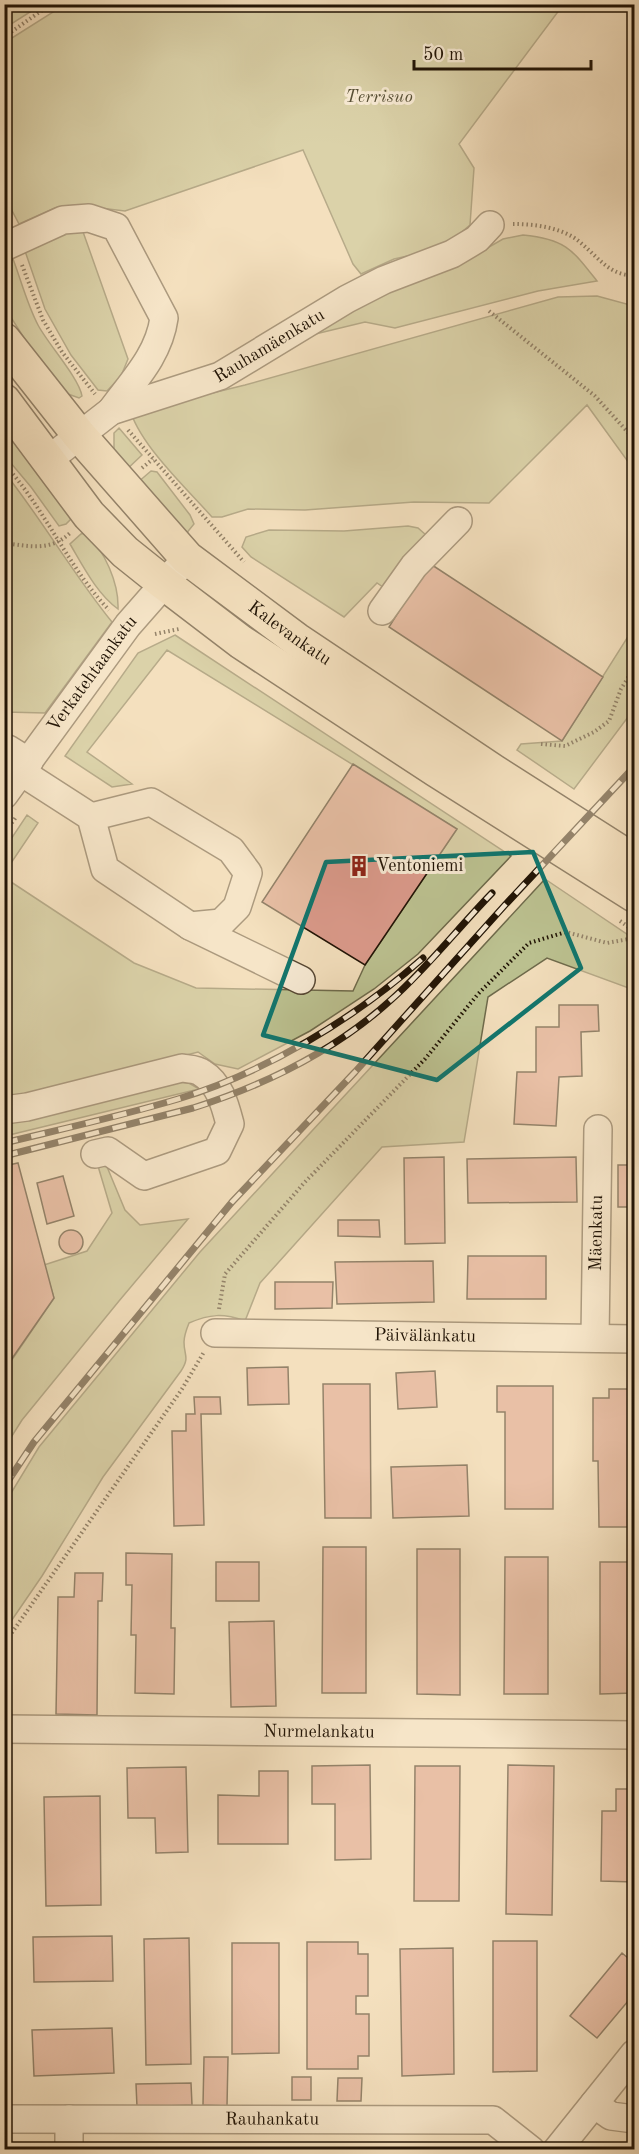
<svg xmlns="http://www.w3.org/2000/svg" width="639" height="2154" font-family="'Old Standard TT',serif">
	<rect width="100%" height="100%" fill="#f4e0be"/>
	<filter id="stains"><feTurbulence type="fractalNoise" baseFrequency=".00333" numOctaves="4"/><feColorMatrix values="0 0 0 0 .2 0 0 0 0 .09 0 0 0 0 .02 0 0 0 .5 -.17"/></filter>
	<radialGradient id="worn" r=".72"><stop offset=".6" stop-color="#630" stop-opacity="0"/><stop offset="1" stop-color="#630" stop-opacity=".3"/></radialGradient>
	<path fill="#bcc291" stroke="#6e6a4b" stroke-width="1.5" d="M5,4H41V5L5,28Z
		M62,5H563L459,144L474,168L470,225L451,241L430,251L394,259L361,274L353,264L303,150L125,211L75,205L55,208L19,224L5,197L4,43L58,9Z
		M82,229L128,359L121,376L107,391L98,390L71,355L45,309L25,251L38,240Z
		M523,235C565,239 572,249 597,281L538,291L395,328L365,322L303,337L332,318L482,251L503,239Z
		M13,259C21,280 27,304 38,325C48,344 79,378 82,396L79,398L68,394L31,349L12,319L5,305L4,264Z
		M597,296L634,306V470L587,405L489,503L414,502L305,510L248,509L222,517H212C188,490 143,448 131,413L245,385L558,297Z
		M4,426L73,517L66,524L59,526L31,487L5,456Z
		M119,428L142,455L125,471L114,453V433Z
		M151,471L157,472L190,515L194,524L185,535L137,483Z
		M5,473C43,521 73,574 112,622L45,713L5,712Z
		M408,526L418,528L426,535L383,587L377,583L344,617L251,557L242,547L246,537L269,530L344,531Z
		M85,533C105,550 119,584 118,609C97,594 83,566 70,544L81,534Z
		M634,627V709L574,789L517,750L521,744L562,741Z
		M175,635L511,856L418,954L374,989L310,1031L238,1069L215,1064L198,1052L5,1101V878L134,963L196,988L353,991L365,965L457,829L167,650L87,752L132,784L112,787L65,756L138,653Z
		M27,815L38,823L5,872V848Z
		M545,879L634,939V990L547,958L488,997L464,1142L382,1147L260,1283L245,1321C223,1313 210,1314 189,1323C187,1328 184,1336 184,1342C184,1356 190,1357 181,1371L103,1477L42,1576L5,1630V1503L39,1447L200,1252Z
		M175,1082L189,1083L199,1089L5,1136V1120Z
		M105,1162L125,1210L140,1225L188,1219L119,1301L22,1420L5,1447V1370L54,1298L44,1265L87,1251L112,1213L98,1166Z"/>
	<path fill="#db9a8b" stroke="#201305" stroke-width="1.5" d="M429,563L603,677L562,741L389,627Z
		M353,764L457,829L365,965L262,902Z
		M559,1005H598L599,1031L581,1032L582,1076L559,1077L556,1126L514,1124L517,1072H536V1027H559Z
		M631,1098H634V1122H630Z
		M444,1157L445,1243L405,1244L404,1158Z
		M576,1157L577,1202L468,1203L467,1159Z
		M18,1163L54,1298L4,1370V1166Z
		M618,1165H634V1207H618Z
		M63,1176L74,1216L47,1224L37,1183Z
		M338,1220H379L380,1237L338,1236Z
		M59 1242a12 12 0 1 1 24 0a12 12 0 1 1-24 0Z
		M468,1256H546V1299H467Z
		M433,1261L434,1302L337,1304L335,1262Z
		M275,1282H333L332,1308L275,1309Z
		M288,1367L289,1404L248,1405L247,1368Z
		M435,1371L437,1407L398,1409L396,1373Z
		M323,1384H370L371,1518H325Z
		M497,1386H553V1509H505V1412H497Z
		M609,1389H634V1527H599L598,1461H593V1398H609Z
		M194,1397H220L221,1414H201L204,1525L174,1526L172,1431H186V1414H195Z
		M467,1465L469,1516L393,1518L391,1467Z
		M323,1547H366V1693H322Z
		M417,1549H460V1695L417,1694Z
		M126,1553L172,1554L171,1628H175L174,1694L135,1693L136,1635H131L132,1585H126Z
		M505,1557H548V1694H504Z
		M216,1562H259V1601H216Z
		M600,1562H634V1693L600,1694Z
		M75,1573H103L102,1601H98L97,1715L56,1714L58,1597H74Z
		M274,1621L276,1706L231,1707L229,1622Z
		M4,1763H11V1843H4Z
		M370,1765L371,1859L335,1860V1804H312V1766Z
		M508,1765L554,1766L552,1915L506,1914Z
		M415,1766H460L459,1901H414Z
		M186,1767L188,1852L156,1853L155,1818H128L127,1768Z
		M259,1771H288V1844H218V1795L259,1796Z
		M616,1789H634V1882L601,1881L602,1811H616Z
		M100,1796L101,1905L46,1906L44,1797Z
		M112,1936L113,1981L34,1982L33,1937Z
		M189,1938L191,2064L146,2065L144,1939Z
		M493,1941H537V2071L493,2072Z
		M307,1942H358V1954H368V1996H356V2014H369V2056H358V2069H307Z
		M232,1943H279V2053L232,2054Z
		M453,1948L454,2074L402,2076L400,1949Z
		M622,1953L634,1963V1994L597,2038L570,2016Z
		M4,1957H7V2086H4Z
		M112,2028L114,2073L34,2076L32,2030Z
		M204,2057H228L227,2106L203,2105Z
		M292,2077H311V2100H292Z
		M338,2078H362L361,2101H337Z
		M191,2083L192,2105L137,2107L136,2084Z"/>
	<g fill="none" stroke-linecap="round" stroke-linejoin="round">
		<defs>
			<g id="minor">
				<path d="M4,247L63,220L89,218L116,227L164,318C159,355 133,381 111,411"/>
				<path id="s1" d="M48,460L111,411L220,376L347,299L384,280L452,254L477,239L490,225"/>
				<path d="M382,611L414,566L458,521"/>
				<path d="M8,749L29,762"/>
				<path d="M21,772L91,817L105,869L190,926L301,980"/>
				<path id="s2" d="M4,795L128,625L178,568"/>
				<path d="M91,817L151,802L231,850L248,873L237,907L221,923L190,926"/>
				<path d="M4,1110L27,1107L182,1068C188,1069 197,1069 202,1073C220,1084 225,1105 230,1124L217,1151L144,1176L108,1151L95,1154"/>
				<path id="s3" d="M215,1333L634,1339"/>
				<path id="s4" d="M595,1338L598,1129"/>
				<path id="s5" d="M4,1729L634,1735"/>
				<path d="M594,2104L611,2116L634,2119"/>
				<path id="s6" d="M4,2119L493,2120L531,2150"/>
				<path d="M69,2119V2150"/>
				<path d="M557,2150L634,2054"/>
			</g>
			<g id="major">
				<path id="s7" d="M4,340L79,435L187,558L297,640L493,771L634,861"/>
				<path d="M4,401L89,515L125,552L165,584L241,642L436,770L634,895"/>
			</g>
		</defs>
		<use href="#minor" stroke="#554633" stroke-width="30"/>
		<use href="#major" stroke="#201305" stroke-width="36"/>
		<path stroke="#201305" stroke-width="4" stroke-dasharray="1.5 3" stroke-linecap="butt" d="M4,37L51,4
			M513,224C534,224 558,227 576,239C595,253 609,277 634,275
			M22,265L43,320L62,352L95,394
			M489,311L595,396L634,439
			M128,430L244,562
			M4,464C45,508 67,566 109,610
			M142,468L153,459
			M4,543C29,546 50,552 70,533
			M155,634L179,629
			M541,744L565,746L594,732L609,721L621,689L634,668
			M4,834L16,817
			M620,921L634,931
			M219,1309L225,1274L304,1183L425,1059L478,994L529,943L566,932L607,943L634,938
			M4,1644L182,1389L204,1352"/>
		<use href="#minor" stroke="#f8ebd5" stroke-width="27"/>
		<use href="#major" stroke="#f4e0be" stroke-width="33"/>
		<defs>
			<path id="rail" d="M4,1143C62,1129 121,1116 178,1099C266,1072 354,1019 423,958
				M4,1156L193,1108C265,1085 335,1051 392,999C428,967 458,928 492,893
				M4,1487L34,1442L232,1202L355,1072L505,905L634,767"/>
		</defs>
		<use href="#rail" stroke="#201305" stroke-width="7"/>
		<use href="#rail" stroke="#f8ebd5" stroke-width="4.5" stroke-dasharray="14" stroke-linecap="butt"/>
	</g>
	<path d="M0 0H639V2154H0ZM533,852L581,968L437,1080L263,1035L326,862Z" fill="#f4e0be" fill-opacity=".55" fill-rule="evenodd"/>
	<path fill="none" stroke="#0f766e" stroke-width="4.5" stroke-linejoin="round" d="M533,852L581,968L437,1080L263,1035L326,862Z"/>
	<defs>
		<symbol id="building-bare" viewBox="-9 -9 18 18"><path d="M-4-6H4V6H1V3H-1V6H-4ZM-2.5-4.3h1.7v1.8h-1.7ZM.8-4.3h1.7v1.8H.8ZM-2.5-1h1.7V.8h-1.7ZM.8-1h1.7V.8H.8Z" fill="#8f2418" stroke="#f8ebd5" stroke-width="2.5" paint-order="stroke"/></symbol>
	</defs>
	<g fill-rule="evenodd">
		<use href="#building-bare" x="344" y="851" width="30" height="30"/>
	</g>
	<g text-anchor="middle" dominant-baseline="central" stroke-width="6" stroke-linejoin="round" paint-order="stroke">
		<g font-size="18" font-style="italic" fill="#575036" stroke="#f8ebd5">
			<text x="379" y="97">Terrisuo</text>
		</g>
		<g font-size="18" fill="#201305" stroke="#f8ebd5">
			<text stroke="none"><textPath href="#s1" startOffset="252">Rauhamäenkatu</textPath></text>
			<text stroke="none"><textPath href="#s7" startOffset="412">Kalevankatu</textPath></text>
			<text stroke="none"><textPath href="#s2" startOffset="150">Verkatehtaankatu</textPath></text>
			<text stroke="none"><textPath href="#s4" startOffset="105">Mäenkatu</textPath></text>
			<text stroke="none"><textPath href="#s3" startOffset="210">Päivälänkatu</textPath></text>
			<text stroke="none"><textPath href="#s5" startOffset="315">Nurmelankatu</textPath></text>
			<text stroke="none"><textPath href="#s6" startOffset="268">Rauhankatu</textPath></text>
		</g>
		<g font-size="18" fill="#201305" stroke="#f8ebd5" text-anchor="start">
			<text x="376" y="866">Ventoniemi</text>
		</g>
	</g>
	<rect width="639" height="2154" fill="none" stroke="#f4e0be" stroke-width="24"/>
	<rect x="6" y="6" width="627" height="2142" fill="none" stroke="#201305" stroke-width="3"/>
	<rect x="12" y="12" width="615" height="2130" fill="none" stroke="#201305" stroke-width="1.5"/>
	<path d="M414 60v9h177v-9" fill="none" stroke="#201305" stroke-width="3"/>
	<text x="423" y="60" font-size="18" fill="#201305" stroke="#f8ebd5" stroke-width="4.5" paint-order="stroke">50 m</text>
	<rect width="100%" height="100%" filter="url(#stains)"/>
	<rect width="100%" height="100%" fill="url(#worn)"/>
</svg>
